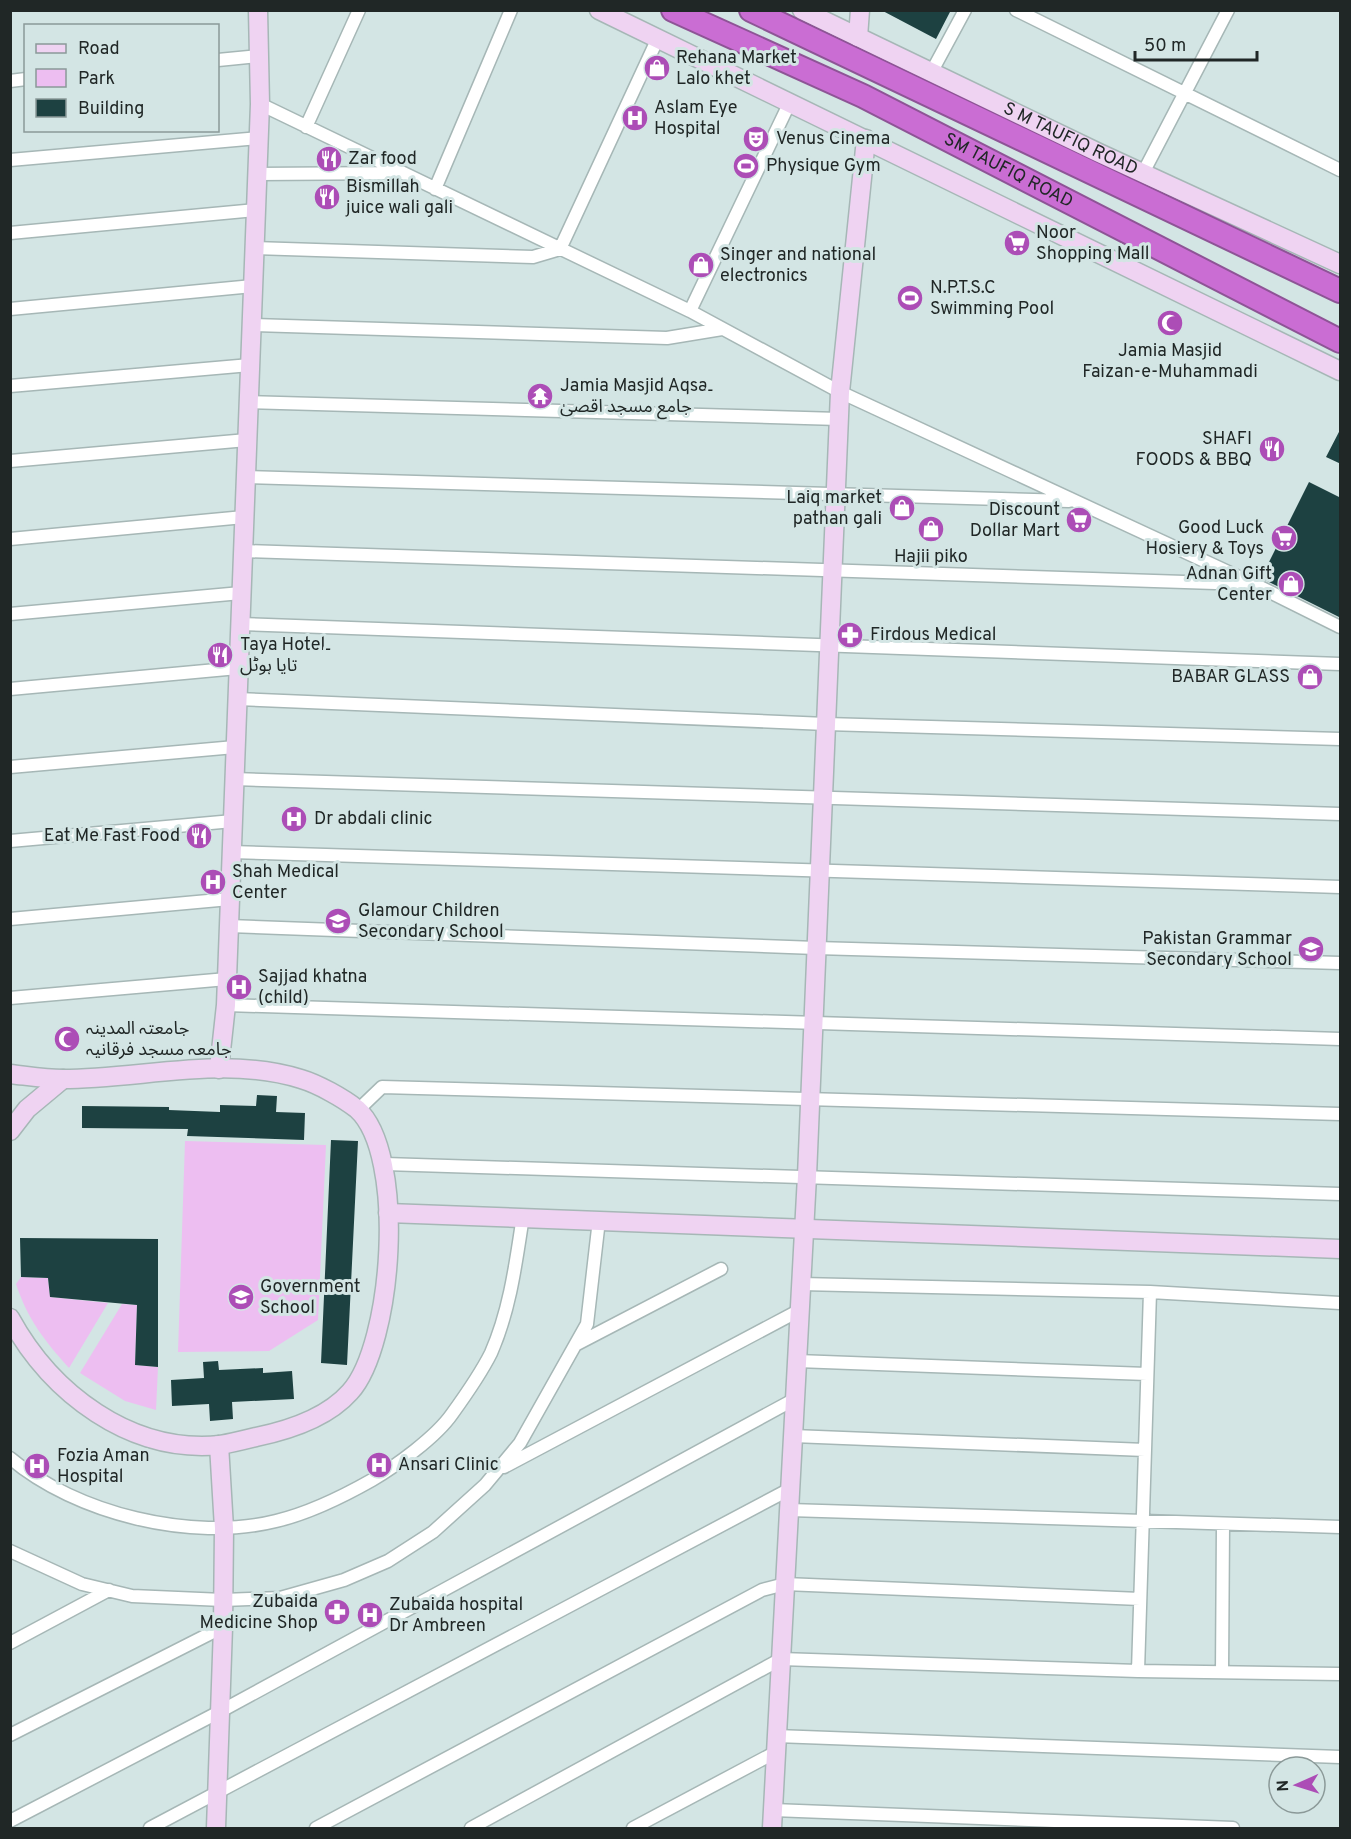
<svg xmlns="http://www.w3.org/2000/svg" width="1351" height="1839" font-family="Overpass,'Noto Sans Arabic',sans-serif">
	<rect width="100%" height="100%" fill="#d3e5e4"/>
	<path fill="#edbef1" d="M185,1141L326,1145L318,1320L269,1351L178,1352Z
		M21,1277L48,1278L50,1297L108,1303L69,1368C44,1340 28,1320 16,1284Z
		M122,1304L137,1305L135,1365L158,1367L156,1410L125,1401L80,1373Z"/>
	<path fill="#1d4141" d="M881,10H951L936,39Z
		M1341,428V464L1326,457Z
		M1309,482L1341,498V618L1261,578Z
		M257,1095L277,1096L276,1112L305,1113L304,1140L187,1136L188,1129L82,1128V1106L169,1107V1110L220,1112V1105L256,1106Z
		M331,1140L358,1141L347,1365L321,1363Z
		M20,1238L158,1239V1367L135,1365L137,1305L50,1297L48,1278L21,1277Z
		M218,1361L219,1370L263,1368V1373L292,1371L294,1399L232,1402L233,1419L210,1421L209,1404L172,1406L171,1380L204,1378L203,1362Z"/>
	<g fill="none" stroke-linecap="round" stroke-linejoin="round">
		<defs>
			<path id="street" d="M1016,10L1340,170
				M218,60L259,56
				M931,73L965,10
				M10,81L26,79
				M260,104L690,311L840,392L1254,584L1340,627
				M306,127L359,10
				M10,160L258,138
				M1143,173L1228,10
				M257,174L399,173
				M435,189L511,10
				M10,233L256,210
				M254,248L533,257L560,249L658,38
				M10,309L253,286
				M690,311L790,102
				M251,325L667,338L722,329
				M10,386L250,365
				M249,402L839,419
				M10,461L247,440
				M245,477L1069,501
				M10,539L244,517
				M243,551L1246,584
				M10,614L241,593
				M240,624L1340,664
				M10,689L238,668
				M237,699L826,724L1340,739
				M10,767L235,747
				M234,779L1340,814
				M10,841L233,821
				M231,852L1340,887
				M10,919L230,899
				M229,926L816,948L1340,963
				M10,998L227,979
				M226,1005L1340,1039
				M358,1110L382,1087L1340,1114
				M385,1164L1340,1194
				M801,1284L1150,1292L1340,1303
				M577,1344L721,1269
				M797,1361L1147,1374
				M793,1436L1145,1450
				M10,1458C76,1514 192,1542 276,1521C310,1513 342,1497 372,1480C396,1466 436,1437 452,1414C465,1396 481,1373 491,1353C510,1310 516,1262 523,1216
				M504,1467L800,1310
				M789,1510L1340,1527
				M10,1551L82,1584L132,1596L223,1600L280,1598L344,1580L388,1561L433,1532L485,1485L520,1443L587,1324L599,1220
				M10,1643L109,1590
				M1138,1671L1150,1292
				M1222,1672L1223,1525
				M10,1735L223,1627
				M776,1736L1340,1757
				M773,1810L1233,1828
				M10,1821L221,1711L795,1399
				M150,1828L790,1489
				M316,1828L762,1590L785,1584L1140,1599
				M471,1828L781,1659L1138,1671L1340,1674
				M633,1828L776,1752"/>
			<g id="secondary">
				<path d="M599,10L1340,371"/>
				<path id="s1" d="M802,10L1099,153L1340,264"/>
				<path d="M858,37L860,10"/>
				<path d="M219,1069L226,1005L260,104L258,10"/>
				<path d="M10,1074C28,1076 46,1079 63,1079C141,1079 225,1055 301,1079C318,1084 343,1098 357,1109C407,1154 393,1345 350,1392C327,1418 290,1430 256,1437C244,1440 232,1443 220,1445C130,1454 51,1393 10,1318"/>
				<path d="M10,1131L27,1109L63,1079"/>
				<path d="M388,1213L1340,1249"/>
				<path d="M216,1828L223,1627L224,1528L219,1445"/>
				<path d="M772,1828L807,1176L840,392L866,139"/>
			</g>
			<g id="highway">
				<path id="s2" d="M673,10L863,96L1340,341"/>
				<path d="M751,10L1340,291"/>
			</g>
		</defs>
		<use href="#street" stroke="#a6b7b6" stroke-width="15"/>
		<use href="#secondary" stroke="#a6b7b6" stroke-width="21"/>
		<use href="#highway" stroke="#8e5496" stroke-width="26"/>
		<use href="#street" stroke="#fff" stroke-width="12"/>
		<use href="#secondary" stroke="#efd3f2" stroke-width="18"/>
		<use href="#highway" stroke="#ca6dd3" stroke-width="22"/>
	</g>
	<defs>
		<symbol id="shop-disc" viewBox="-11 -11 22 22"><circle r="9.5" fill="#ac4db6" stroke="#d3e5e4"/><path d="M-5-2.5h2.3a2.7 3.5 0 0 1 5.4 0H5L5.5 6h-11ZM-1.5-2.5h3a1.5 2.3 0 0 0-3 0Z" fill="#fff"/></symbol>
		<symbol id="hospital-disc" viewBox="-11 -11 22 22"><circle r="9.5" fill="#ac4db6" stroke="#d3e5e4"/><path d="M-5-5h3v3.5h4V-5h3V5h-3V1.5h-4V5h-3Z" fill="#fff"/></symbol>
		<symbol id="theatre-disc" viewBox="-11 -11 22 22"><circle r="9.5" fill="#ac4db6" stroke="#d3e5e4"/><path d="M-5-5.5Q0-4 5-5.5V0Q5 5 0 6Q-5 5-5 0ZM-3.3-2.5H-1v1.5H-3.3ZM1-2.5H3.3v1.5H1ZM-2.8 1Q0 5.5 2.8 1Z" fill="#fff"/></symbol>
		<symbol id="restaurant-disc" viewBox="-11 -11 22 22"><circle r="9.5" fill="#ac4db6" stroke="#d3e5e4"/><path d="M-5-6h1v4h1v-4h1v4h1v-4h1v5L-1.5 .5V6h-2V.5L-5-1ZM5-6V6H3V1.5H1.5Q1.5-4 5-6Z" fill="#fff"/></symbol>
		<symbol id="stadium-disc" viewBox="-11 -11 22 22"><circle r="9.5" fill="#ac4db6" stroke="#d3e5e4"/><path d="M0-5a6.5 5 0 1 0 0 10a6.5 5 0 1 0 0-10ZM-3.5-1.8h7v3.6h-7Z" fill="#fff"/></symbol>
		<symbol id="supermarket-disc" viewBox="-11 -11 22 22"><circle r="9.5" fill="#ac4db6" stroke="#d3e5e4"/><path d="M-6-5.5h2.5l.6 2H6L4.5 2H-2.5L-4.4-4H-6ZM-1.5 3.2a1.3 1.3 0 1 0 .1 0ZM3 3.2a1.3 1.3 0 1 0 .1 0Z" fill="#fff"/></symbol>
		<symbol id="mosque-disc" viewBox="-11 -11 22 22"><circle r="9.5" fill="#ac4db6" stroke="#d3e5e4"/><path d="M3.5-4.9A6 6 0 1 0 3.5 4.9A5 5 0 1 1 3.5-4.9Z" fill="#fff"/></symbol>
		<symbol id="temple-disc" viewBox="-11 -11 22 22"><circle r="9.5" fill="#ac4db6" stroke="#d3e5e4"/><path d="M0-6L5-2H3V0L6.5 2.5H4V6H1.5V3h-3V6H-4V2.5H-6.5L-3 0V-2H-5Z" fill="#fff"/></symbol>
		<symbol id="pharmacy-disc" viewBox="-11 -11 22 22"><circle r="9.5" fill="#ac4db6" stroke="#d3e5e4"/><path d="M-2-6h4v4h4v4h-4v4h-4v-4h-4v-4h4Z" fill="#fff"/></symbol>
		<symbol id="school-disc" viewBox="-11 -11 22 22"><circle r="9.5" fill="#ac4db6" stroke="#d3e5e4"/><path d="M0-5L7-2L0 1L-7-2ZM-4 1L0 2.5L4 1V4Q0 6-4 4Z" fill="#fff"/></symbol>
	</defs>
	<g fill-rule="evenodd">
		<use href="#shop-disc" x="642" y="53" width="30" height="30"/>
		<use href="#hospital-disc" x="620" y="103" width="30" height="30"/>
		<use href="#theatre-disc" x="741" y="124" width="30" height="30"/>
		<use href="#restaurant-disc" x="314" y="144" width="30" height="30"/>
		<use href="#stadium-disc" x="731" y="151" width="30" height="30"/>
		<use href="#restaurant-disc" x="312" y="182" width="30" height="30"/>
		<use href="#supermarket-disc" x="1002" y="228" width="30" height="30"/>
		<use href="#shop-disc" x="686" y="250" width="30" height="30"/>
		<use href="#stadium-disc" x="895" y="283" width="30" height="30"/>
		<use href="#mosque-disc" x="1155" y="308" width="30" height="30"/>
		<use href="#temple-disc" x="525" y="381" width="30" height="30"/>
		<use href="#restaurant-disc" x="1257" y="434" width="30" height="30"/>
		<use href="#shop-disc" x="887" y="493" width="30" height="30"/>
		<use href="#supermarket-disc" x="1064" y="505" width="30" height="30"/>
		<use href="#shop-disc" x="916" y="514" width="30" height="30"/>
		<use href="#supermarket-disc" x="1269" y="523" width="30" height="30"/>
		<use href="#shop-disc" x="1276" y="569" width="30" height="30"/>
		<use href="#pharmacy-disc" x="835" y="620" width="30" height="30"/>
		<use href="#restaurant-disc" x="205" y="640" width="30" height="30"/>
		<use href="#shop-disc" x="1295" y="662" width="30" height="30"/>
		<use href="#hospital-disc" x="279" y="804" width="30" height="30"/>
		<use href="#restaurant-disc" x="184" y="821" width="30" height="30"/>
		<use href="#hospital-disc" x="198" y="867" width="30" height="30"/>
		<use href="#school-disc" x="323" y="906" width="30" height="30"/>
		<use href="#school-disc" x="1296" y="934" width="30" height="30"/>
		<use href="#hospital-disc" x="224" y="972" width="30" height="30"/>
		<use href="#mosque-disc" x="52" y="1024" width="30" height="30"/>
		<use href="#school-disc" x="226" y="1282" width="30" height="30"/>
		<use href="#hospital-disc" x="364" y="1450" width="30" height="30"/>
		<use href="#hospital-disc" x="22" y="1451" width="30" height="30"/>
		<use href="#pharmacy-disc" x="322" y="1597" width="30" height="30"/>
		<use href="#hospital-disc" x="355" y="1600" width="30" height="30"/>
	</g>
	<g text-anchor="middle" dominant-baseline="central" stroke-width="6" stroke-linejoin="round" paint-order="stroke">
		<g font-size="18" fill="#202726" stroke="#d3e5e4" text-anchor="start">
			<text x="676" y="58">Rehana Market<tspan x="676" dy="21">Lalo khet</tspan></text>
			<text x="654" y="108">Aslam Eye<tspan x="654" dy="21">Hospital</tspan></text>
			<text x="776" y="139">Venus Cinema</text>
			<text x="348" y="159">Zar food</text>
			<text x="766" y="166">Physique Gym</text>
			<text x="346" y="187">Bismillah<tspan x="346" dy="21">juice wali gali</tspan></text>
			<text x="1036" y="233">Noor<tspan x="1036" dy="21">Shopping Mall</tspan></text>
			<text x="720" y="255">Singer and national<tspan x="720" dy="21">electronics</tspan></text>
			<text x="930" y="288">N.P.T.S.C<tspan x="930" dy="21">Swimming Pool</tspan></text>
			<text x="1170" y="351" text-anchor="middle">Jamia Masjid<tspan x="1170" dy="21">Faizan-e-Muhammadi</tspan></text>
			<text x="560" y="386">Jamia Masjid Aqsa۔<tspan x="560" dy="21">جامع مسجد اقصیٰ</tspan></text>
			<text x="1252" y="439" text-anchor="end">SHAFI<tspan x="1252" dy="21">FOODS &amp; BBQ</tspan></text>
			<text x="882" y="498" text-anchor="end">Laiq market<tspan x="882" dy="21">pathan gali</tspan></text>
			<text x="1060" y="510" text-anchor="end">Discount<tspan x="1060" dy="21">Dollar Mart</tspan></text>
			<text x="1264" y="528" text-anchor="end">Good Luck<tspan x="1264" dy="21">Hosiery &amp; Toys</tspan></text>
			<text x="931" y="557" text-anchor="middle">Hajii piko</text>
			<text x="1272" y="574" text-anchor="end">Adnan Gift<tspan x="1272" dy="21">Center</tspan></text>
			<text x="870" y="635">Firdous Medical</text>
			<text x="240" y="645">Taya Hotel۔<tspan x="240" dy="21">تایا ہوٹل</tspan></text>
			<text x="1290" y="677" text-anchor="end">BABAR GLASS</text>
			<text x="314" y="819">Dr abdali clinic</text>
			<text x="180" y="836" text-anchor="end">Eat Me Fast Food</text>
			<text x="232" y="872">Shah Medical<tspan x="232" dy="21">Center</tspan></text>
			<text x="358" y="911">Glamour Children<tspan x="358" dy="21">Secondary School</tspan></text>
			<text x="1292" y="939" text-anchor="end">Pakistan Grammar<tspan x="1292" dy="21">Secondary School</tspan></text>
			<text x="258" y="977">Sajjad khatna<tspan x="258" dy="21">(child)</tspan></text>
			<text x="86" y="1029">جامعتہ المدینہ<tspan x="86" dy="21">جامعہ مسجد فرقانیہ</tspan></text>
			<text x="260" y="1287">Government<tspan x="260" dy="21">School</tspan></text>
			<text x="57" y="1456">Fozia Aman<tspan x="57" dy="21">Hospital</tspan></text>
			<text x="398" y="1465">Ansari Clinic</text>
			<text x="318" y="1602" text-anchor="end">Zubaida<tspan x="318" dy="21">Medicine Shop</tspan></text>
			<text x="389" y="1605">Zubaida hospital<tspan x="389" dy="21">Dr Ambreen</tspan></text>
		</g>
		<g font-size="18" fill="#202726" stroke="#d3e5e4">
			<text stroke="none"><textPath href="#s1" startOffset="298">S M TAUFIQ ROAD</textPath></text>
			<text stroke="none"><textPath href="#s2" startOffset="372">SM TAUFIQ ROAD</textPath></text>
		</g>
	</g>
	<rect width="1351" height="1839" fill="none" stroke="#202726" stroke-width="24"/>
	<rect x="24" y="24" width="195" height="108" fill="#d3e5e4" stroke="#8b9998" stroke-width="1.5"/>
	<rect x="36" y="44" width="30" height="9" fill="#efd3f2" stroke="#8b9998" stroke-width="1.5"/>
	<text x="78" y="54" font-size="18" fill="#202726">Road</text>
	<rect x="36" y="69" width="30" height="18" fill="#edbef1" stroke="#8b9998" stroke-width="1.5"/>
	<text x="78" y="84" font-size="18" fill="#202726">Park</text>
	<rect x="36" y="99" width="30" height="18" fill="#1d4141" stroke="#8b9998" stroke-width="1.5"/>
	<text x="78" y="114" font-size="18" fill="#202726">Building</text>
	<g transform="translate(1297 1785) rotate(267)"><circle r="28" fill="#d3e5e4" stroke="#8b9998" stroke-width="1.5"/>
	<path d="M0-4.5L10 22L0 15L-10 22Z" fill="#ac4db6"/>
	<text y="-9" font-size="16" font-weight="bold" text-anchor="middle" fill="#202726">N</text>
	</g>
	<path d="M1135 51v9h122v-9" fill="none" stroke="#202726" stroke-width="3"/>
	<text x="1144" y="51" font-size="18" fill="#202726" stroke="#d3e5e4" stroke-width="4.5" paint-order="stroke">50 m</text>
</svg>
